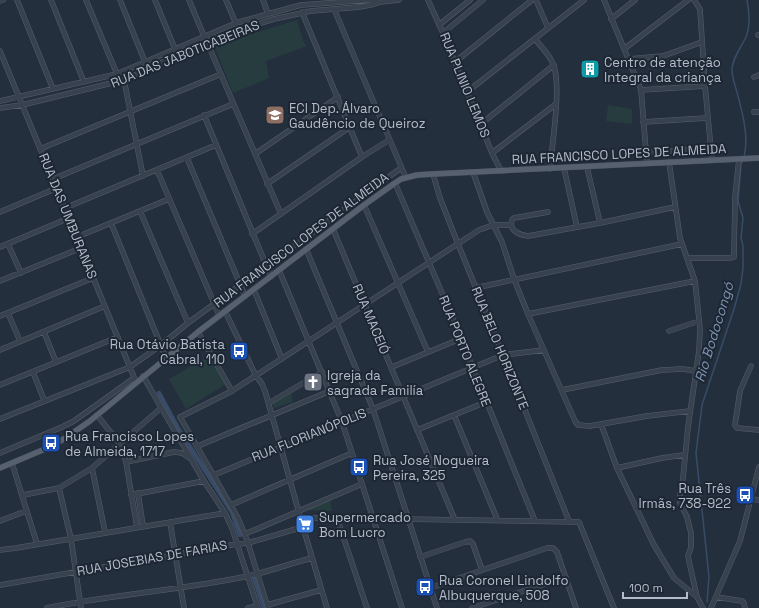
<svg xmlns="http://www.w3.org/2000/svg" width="759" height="608" font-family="'Space Grotesk',sans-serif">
	<rect width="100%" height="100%" fill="#242f3e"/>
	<path fill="#263c3f" d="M297,20L304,43L307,46L266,61L269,78L233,93L214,45Z
		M608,105L632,109V124L606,121Z
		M211,355L226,384L186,409L169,379Z
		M291,392L293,402L274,408L272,402Z
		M330,498L332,511L301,510Z"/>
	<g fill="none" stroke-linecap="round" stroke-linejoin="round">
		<path stroke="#394c67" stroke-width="1.5" d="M744,157C749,138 743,115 738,96C736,87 732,79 732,70C732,59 740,49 745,39C751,27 749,12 747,0
			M707,602L709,577L696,453L702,405L734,309L741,284L743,268V246L741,238L743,218L738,201L741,164L743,160"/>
		<path stroke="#394c67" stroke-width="4.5" d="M159,393L179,430L232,512L240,535
			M253,575L264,608"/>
		<defs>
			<path id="minor" d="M17,0L53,89
				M51,0L84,82
				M86,0L117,74
				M120,0L145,62
				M155,0L175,49
				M189,0L204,36
				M226,0L236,24
				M263,0L268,14
				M428,0L443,33L492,153L501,171
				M536,0L548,28
				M604,0L641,90L647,163
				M694,0L700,9L705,86L712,160
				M0,1L3,0
				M334,9L406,178
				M302,12L362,157
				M611,19L635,0
				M439,25L470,0
				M443,33L483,0
				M758,35H759
				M535,39C541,47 550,55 553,64C562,83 552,145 550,169
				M207,42L281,214
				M624,49L688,0
				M0,51L136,382
				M629,59L663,56L702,42
				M455,62L532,0
				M754,77L759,75
				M124,80L143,176
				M641,90L705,86
				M467,92L584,0
				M0,101L117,74L236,23L268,14L301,5L369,0L378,2
				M0,108L22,105L124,80L207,42L238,30L274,19L311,11L359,7L370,5L380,2L399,0
				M754,112H759
				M204,115L271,277
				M643,122L707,118
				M481,124L554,65
				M40,149L221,74
				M646,152L711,149
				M492,153L556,104
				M255,154L338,97
				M187,158L245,296
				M669,162L680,238L695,281L700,329L699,351L688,427L683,478L680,494V503L687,517L691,533V547L688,556L689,561L697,597L703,608
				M587,167L600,223
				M564,168L577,227
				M157,170L219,315
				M473,172L487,212L502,242L514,279L528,314L575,421L578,425L590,426L647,416L690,411
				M433,174L440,198L458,244L503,355L569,521
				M53,179L233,104
				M395,183L451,314L535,521
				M267,184L350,127
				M364,205L428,352
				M65,208L216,145
				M140,211L188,323
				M0,212L57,188
				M111,223L166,358
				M511,225C513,232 520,235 528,236L600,223L675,207
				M511,225L512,220L514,218L548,212
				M333,229L455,520
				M252,234L362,157L389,140
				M77,237L169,199
				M8,244L21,273
				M0,247L69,218
				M306,249L373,409L437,608
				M688,258H730L734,257L735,197L739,159
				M279,270L342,422L402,608
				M0,281L81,248
				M475,288L682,244
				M254,290L282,359
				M225,311L256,376L262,384L265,391L303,527L327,608
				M8,313L20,341
				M528,314L695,281
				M0,316L93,278
				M669,331L699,321
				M44,332L56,362
				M198,332L232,391
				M0,350L105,306
				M751,366L740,391L735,425L737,428L759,430
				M392,367L460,339
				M33,372L44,400
				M143,376L204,481L225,513L232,528L258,608
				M0,385L118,337
				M562,390L662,370L683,369L696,371
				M269,403L322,372
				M97,415L120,444L126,462L137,527
				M454,415L498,521
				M0,419L130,367L161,345L188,323L401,168
				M601,424L617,468L654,545L674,578L697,597
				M417,430L486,402
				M198,446L330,391
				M0,453L62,427L74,421L134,378
				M126,462L174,452L182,453L191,459
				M12,463L37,544
				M92,468L105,532
				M617,468L662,458L684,455
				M214,475L503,355L544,350
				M59,488L71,539L81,608
				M138,493L143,526
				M23,495L59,488L92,468L161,408
				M131,495L204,481
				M751,499L759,500
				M231,505L352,453
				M300,518H337L579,522L614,608
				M337,518L367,608
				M0,521L26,511
				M170,522L184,608
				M245,534L362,484
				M0,550L16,548L225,513
				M420,557L465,542L470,541L473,544L482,570
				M0,585L237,544L248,543L303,527
				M430,588L547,548H553L557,552L576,608
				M716,597L742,601L744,603L745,608
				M267,605L321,590
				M47,608C115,594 185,590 253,575C273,570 292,563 312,558
				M248,608L257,606
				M268,608L248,543L238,518L180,417L232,391L479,230L493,225H511
				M472,608L566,577
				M711,608L740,541L759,467"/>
			<path id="major" d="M0,468L45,449L64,439L90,421L198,332L364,205L395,183L401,179L417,175L433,174L759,158"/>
		</defs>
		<use href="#minor" stroke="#565f6c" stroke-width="5.5"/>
		<use href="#major" stroke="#414a57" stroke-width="6"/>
		<use href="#minor" stroke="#38414e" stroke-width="4.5"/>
		<use href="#major" stroke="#56606e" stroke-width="5.5"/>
	</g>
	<defs>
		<symbol id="building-square" viewBox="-11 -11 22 22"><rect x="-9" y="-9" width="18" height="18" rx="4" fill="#0f9aa8" stroke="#1d2633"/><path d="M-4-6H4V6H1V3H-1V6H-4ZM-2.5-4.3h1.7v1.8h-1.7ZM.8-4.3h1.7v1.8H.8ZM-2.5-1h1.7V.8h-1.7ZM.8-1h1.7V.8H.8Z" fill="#fff"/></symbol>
		<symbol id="school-square" viewBox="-11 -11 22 22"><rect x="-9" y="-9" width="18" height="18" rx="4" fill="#8d6e63" stroke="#1d2633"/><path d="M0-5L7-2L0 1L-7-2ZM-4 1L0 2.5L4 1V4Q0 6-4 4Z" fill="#fff"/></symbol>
		<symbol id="bus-square" viewBox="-11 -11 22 22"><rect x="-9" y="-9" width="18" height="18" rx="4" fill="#1a4fb4" stroke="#1d2633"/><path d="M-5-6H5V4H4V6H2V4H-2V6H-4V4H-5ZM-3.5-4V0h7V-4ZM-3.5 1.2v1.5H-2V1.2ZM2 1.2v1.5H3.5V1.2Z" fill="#fff"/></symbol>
		<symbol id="church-square" viewBox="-11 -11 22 22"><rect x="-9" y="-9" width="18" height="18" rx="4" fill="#6b7280" stroke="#1d2633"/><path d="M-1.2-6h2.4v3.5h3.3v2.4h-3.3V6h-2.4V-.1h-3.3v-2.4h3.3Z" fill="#fff"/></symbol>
		<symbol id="supermarket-square" viewBox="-11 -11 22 22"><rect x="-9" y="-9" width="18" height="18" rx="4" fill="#3f7fe0" stroke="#1d2633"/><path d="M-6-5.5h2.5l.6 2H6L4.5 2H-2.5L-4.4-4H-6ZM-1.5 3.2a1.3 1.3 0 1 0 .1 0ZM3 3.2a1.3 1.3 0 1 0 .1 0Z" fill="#fff"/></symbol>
	</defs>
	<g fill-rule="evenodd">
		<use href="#building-square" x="579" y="58" width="22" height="22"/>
		<use href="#school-square" x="264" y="104" width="22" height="22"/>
		<use href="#bus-square" x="228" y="340" width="22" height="22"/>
		<use href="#church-square" x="302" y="371" width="22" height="22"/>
		<use href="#bus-square" x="40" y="432" width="22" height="22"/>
		<use href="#bus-square" x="348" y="456" width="22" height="22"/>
		<use href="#bus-square" x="734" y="484" width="22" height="22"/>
		<use href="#supermarket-square" x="294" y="513" width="22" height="22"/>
		<use href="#bus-square" x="414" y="576" width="22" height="22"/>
	</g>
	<g text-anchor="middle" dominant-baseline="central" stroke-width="4" stroke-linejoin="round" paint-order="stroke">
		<g font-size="13" fill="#b4bcc9" stroke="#1d2633">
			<text transform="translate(185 54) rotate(-22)">RUA DAS JABOTICABEIRAS</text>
			<text transform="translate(465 85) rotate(68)">RUA PLINIO LEMOS</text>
			<text transform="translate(619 154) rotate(-3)">RUA FRANCISCO LOPES DE ALMEIDA</text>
			<text transform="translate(68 216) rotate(68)">RUA DAS UMBURANAS</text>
			<text transform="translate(301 240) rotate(-37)">RUA FRANCISCO LOPES DE ALMEIDA</text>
			<text transform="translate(371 319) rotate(67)">RUA MACEIÓ</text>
			<text transform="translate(500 348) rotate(68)">RUA BELO HORIZONTE</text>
			<text transform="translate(465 351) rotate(68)">RUA PORTO ALEGRE</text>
			<text transform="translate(309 435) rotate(-22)">RUA FLORIANÓPOLIS</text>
			<text transform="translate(152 558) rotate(-10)">RUA JOSEBIAS DE FARIAS</text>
		</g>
		<g font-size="13" fill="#b4bcc9" stroke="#1d2633" text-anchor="start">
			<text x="604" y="62">Centro de atenção<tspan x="604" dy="15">Integral da criança</tspan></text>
			<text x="289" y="108">ECI Dep. Álvaro<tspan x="289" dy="15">Gaudêncio de Queiroz</tspan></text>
			<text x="225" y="344" text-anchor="end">Rua Otávio Batista<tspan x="225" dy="15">Cabral, 110</tspan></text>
			<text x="327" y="375">Igreja da<tspan x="327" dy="15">sagrada Familía</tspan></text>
			<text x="65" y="436">Rua Francisco Lopes<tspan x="65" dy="15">de Almeida, 1717</tspan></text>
			<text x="373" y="460">Rua José Nogueira<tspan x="373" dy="15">Pereira, 325</tspan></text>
			<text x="731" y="488" text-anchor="end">Rua Três<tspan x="731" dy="15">Irmãs, 738-922</tspan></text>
			<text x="319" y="517">Supermercado<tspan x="319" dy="15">Bom Lucro</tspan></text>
			<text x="439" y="580">Rua Coronel Lindolfo<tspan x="439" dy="15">Albuquerque, 508</tspan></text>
		</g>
		<g font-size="14" font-style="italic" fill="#7c92b1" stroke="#1d2633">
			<text transform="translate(714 332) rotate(-73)">Rio Bodocongó</text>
		</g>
	</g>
	<path d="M623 592v6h64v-6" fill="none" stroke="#b4bcc9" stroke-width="2"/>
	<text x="629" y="592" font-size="12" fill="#b4bcc9" stroke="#1d2633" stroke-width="3" paint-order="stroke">100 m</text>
</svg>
